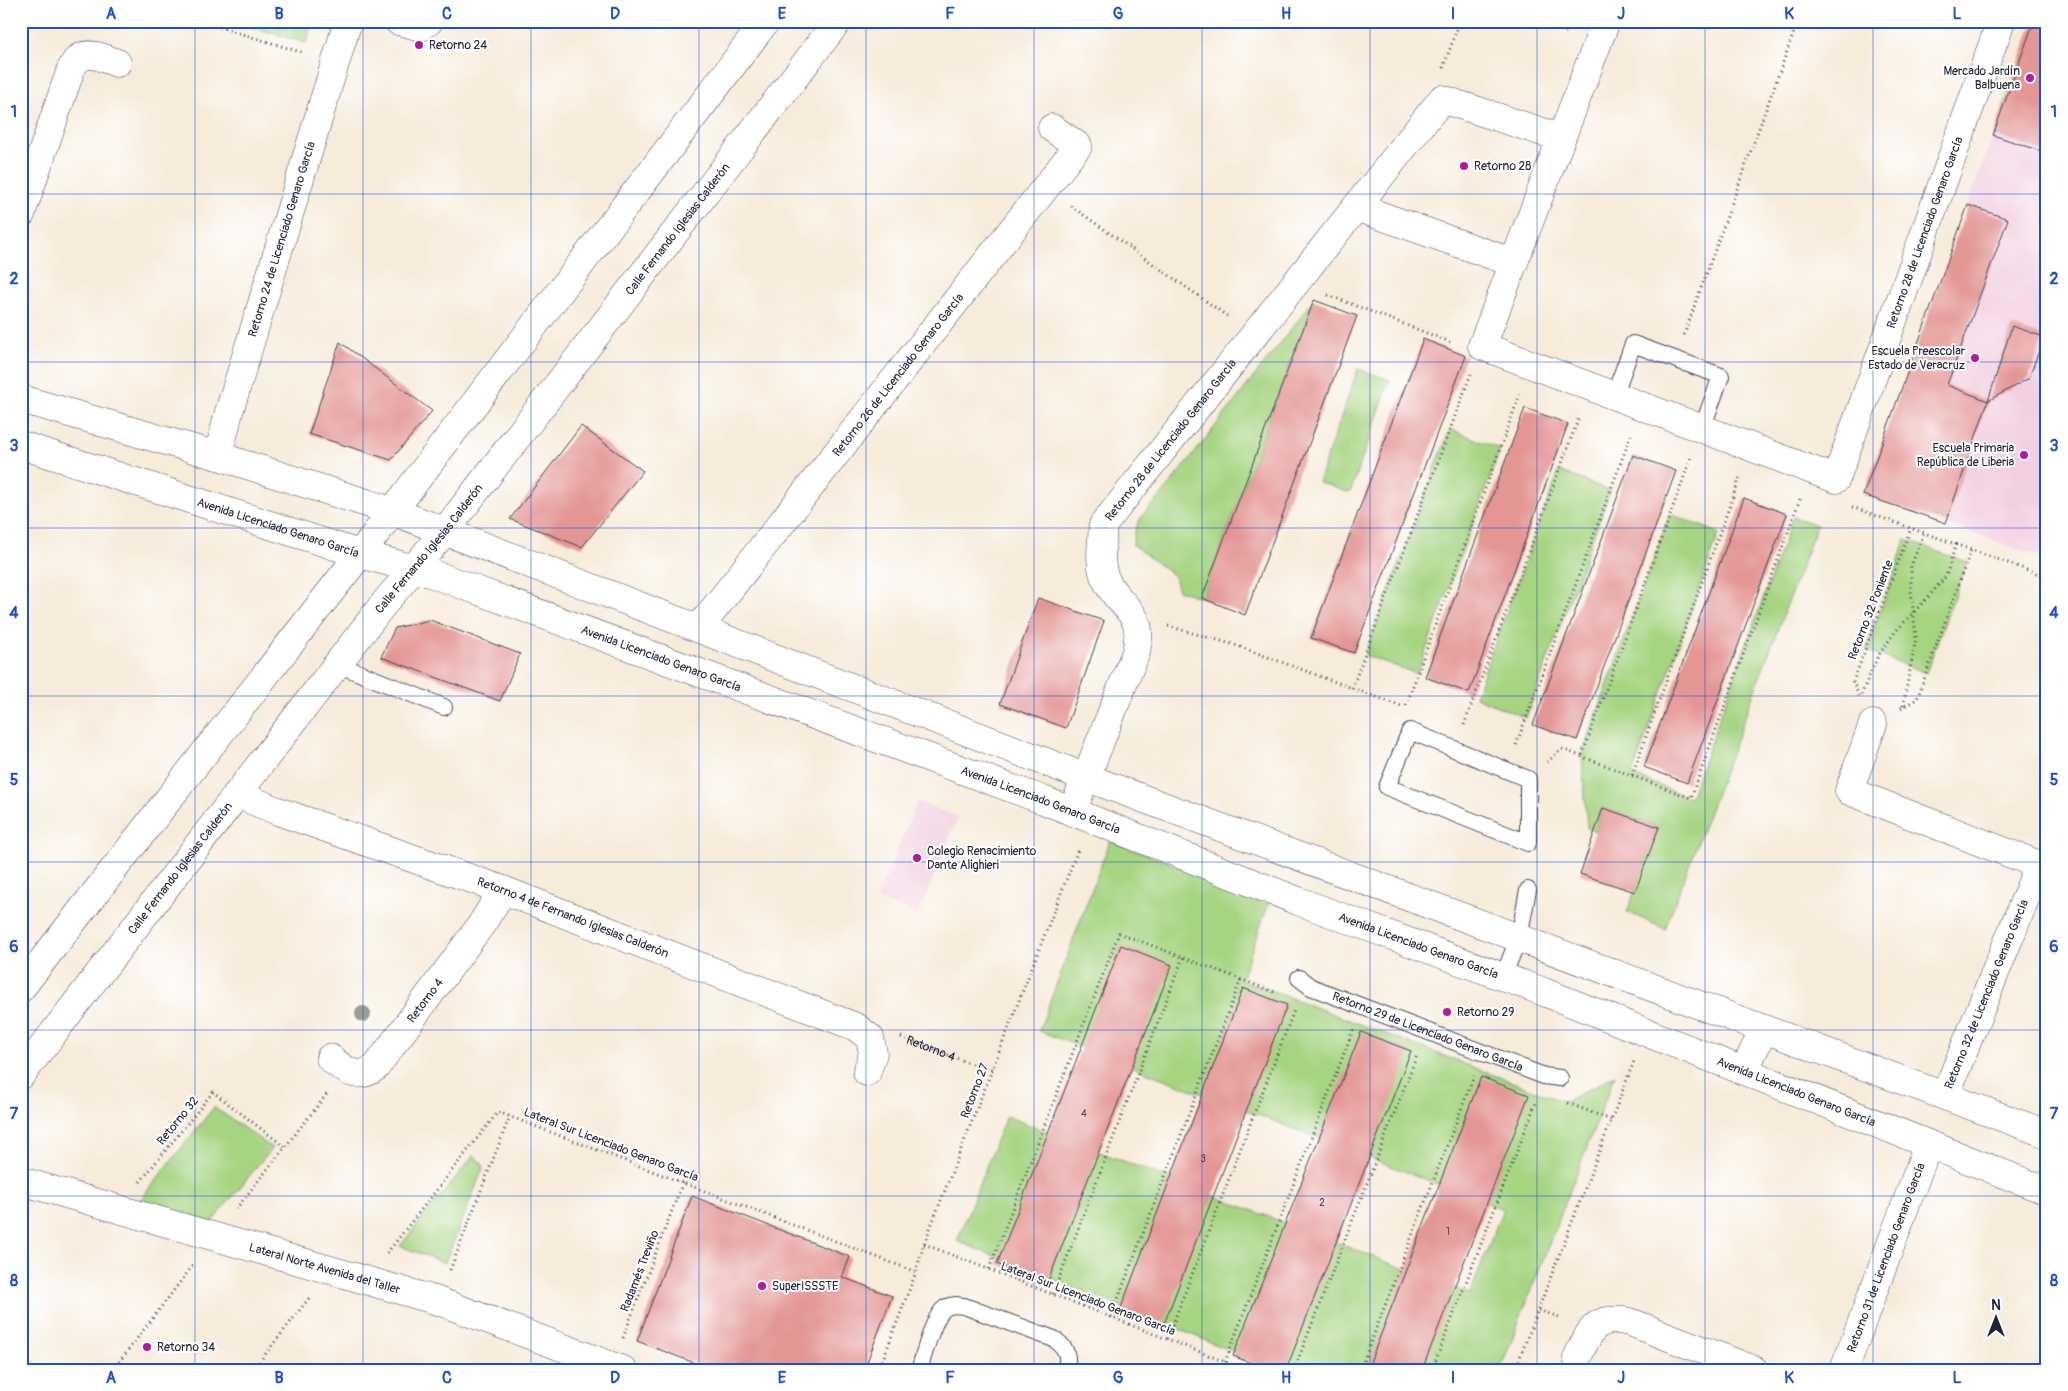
<svg xmlns="http://www.w3.org/2000/svg" width="2068" height="1391" font-family="Pangolin,sans-serif">
	<rect width="100%" height="100%" fill="#fff"/>
	<filter id="ink" filterUnits="userSpaceOnUse"><feTurbulence type="fractalNoise" baseFrequency=".02" numOctaves="2"/><feDisplacementMap in="SourceGraphic" scale="10" xChannelSelector="R" yChannelSelector="G"/><feConvolveMatrix kernelMatrix="1 2 1 2 8 2 1 2 1" color-interpolation-filters="sRGB"/></filter>
	<filter id="wash" filterUnits="userSpaceOnUse"><feTurbulence type="fractalNoise" baseFrequency=".0096" numOctaves="4" result="noise"/><feDisplacementMap in="SourceGraphic" scale="20" xChannelSelector="R" yChannelSelector="G"/><feGaussianBlur stdDeviation="1.12" result="paint"/><feColorMatrix in="noise" values="0 0 0 0 0 0 0 0 0 0 0 0 0 0 0 0 0 1.4 0 .05"/><feComposite in="paint" operator="in"/></filter>
	<g filter="url(#wash)">
		<rect width="100%" height="100%" fill="#f7ebd9"/>
		<path fill="#f2cfe0" d="M2034,21H2047V559L1863,495Z
			M917,801L958,817L918,915L877,899Z"/>
		<path fill="#a6d481" stroke="#647b5e" d="M231,21H313L306,43Z
			M1314,300L1202,598L1178,590L1173,575L1133,545C1134,521 1145,512 1161,496Z
			M1358,369L1390,380L1350,493L1318,482Z
			M1450,429L1500,449L1417,674L1365,655Z
			M1559,471L1610,491L1526,718L1475,697Z
			M1670,514L1719,533L1632,775L1690,798L1793,517L1817,525L1665,929L1627,912L1659,827L1603,808L1594,832L1587,828L1582,755Z
			M1906,540L1967,562L1926,673L1866,650Z
			M1110,841L1270,900L1241,979L1565,1102L1615,1075L1500,1370H1280L957,1241L1006,1116L1470,1294L1503,1209L1039,1031Z
			M214,1107L272,1148L211,1223L140,1200Z
			M474,1155L484,1166L445,1263L400,1246Z"/>
		<g id="blocks">
			<path fill="#e39694" d="M2034,21H2047V153L1993,135Z
				M1968,205L2008,219L1947,385L1988,401L1946,523L1863,495Z
				M1314,300L1357,316L1245,615L1202,598Z
				M2012,326L2044,337L2029,378L1988,401Z
				M1423,339L1466,356L1354,653L1311,638Z
				M340,342L432,411L391,460L309,434Z
				M1525,408L1568,424L1469,693L1425,677Z
				M581,426L643,471L582,547L510,519Z
				M1633,455L1676,471L1577,740L1533,725Z
				M1744,498L1787,514L1687,783L1644,767Z
				M1038,598L1104,621L1066,728L1000,704Z
				M430,620L520,654L500,701L381,657L395,628Z
				M1603,808L1659,827L1635,892L1580,874Z
				M1121,945L1172,965L1047,1284L997,1264Z
				M1243,988L1287,1005L1162,1329L1119,1313Z
				M1361,1032L1411,1051L1286,1370H1269L1233,1356Z
				M1481,1077L1529,1095L1422,1370H1367Z
				M692,1196L850,1257L842,1277L892,1296L864,1370H713L637,1341Z"/>
		</g>
	</g>
	<g filter="url(#ink)">
		<use href="#blocks" fill-opacity="0" stroke="#424053" stroke-width="1"/>
		<g fill="none" stroke-linecap="round" stroke-linejoin="round">
			<defs>
				<g id="service">
					<path d="M1614,396L1633,344L1721,376L1702,429"/>
					<path d="M337,664L444,707"/>
					<path d="M1410,731L1528,779V843L1387,787Z"/>
					<path d="M1503,977L1519,937L1528,890"/>
					<path id="s2" d="M1299,978L1311,987L1544,1076L1560,1078"/>
					<path d="M919,1370C924,1356 933,1316 945,1308C951,1304 957,1305 964,1306L1054,1339C1066,1347 1070,1356 1065,1370"/>
				</g>
				<g id="minor">
					<path d="M398,21L421,27L429,21"/>
					<path id="s3" d="M1606,21L1482,346L1836,479L2001,21"/>
					<path d="M1356,207L1514,263"/>
					<path d="M21,214L71,69C73,66 75,61 78,59C88,50 106,59 117,63"/>
					<path id="s4" d="M218,456L229,412L348,21"/>
					<path id="s5" d="M699,628L1078,146L1052,128"/>
					<path d="M1873,724L1849,791L2047,868"/>
					<path id="s6" d="M237,794L275,810L503,890L856,1027L870,1038L873,1053L867,1072"/>
					<path id="s7" d="M1072,812L1136,652C1146,610 1121,611 1106,580C1098,565 1102,542 1103,525L1442,99L1561,138"/>
					<path id="s8" d="M330,1058C346,1071 357,1081 376,1067L481,925L503,890"/>
					<path id="s9" d="M1945,1096L2039,865"/>
					<path id="s10" d="M21,1181L438,1301L623,1370"/>
					<path d="M1577,1358C1591,1329 1594,1315 1630,1322L1754,1370"/>
					<path id="s11" d="M1844,1370L1928,1145"/>
				</g>
				<g id="tertiary">
					<path d="M21,399L218,456L392,511L1085,777L2047,1134"/>
					<path id="s12" d="M21,445L360,554L433,574L1043,800L1298,901L1544,992L2047,1191"/>
					<path d="M21,988L360,554L766,21"/>
					<path d="M1744,1071L1764,1029"/>
					<path id="s13" d="M21,1075L382,606L445,531L838,21"/>
				</g>
			</defs>
			<use href="#service" stroke="#424053" stroke-width="18"/>
			<use href="#minor" stroke="#424053" stroke-width="29"/>
			<use href="#tertiary" stroke="#424053" stroke-width="29"/>
			<g stroke="#424053" stroke-width="3" stroke-dasharray="1 4" stroke-linecap="butt">
				<path d="M200,21L304,53"/>
				<path d="M1532,21L1567,32"/>
				<path d="M1443,68L1460,21"/>
				<path d="M1071,206L1227,316"/>
				<path d="M1328,295L1450,342"/>
				<path d="M1684,335L1798,21"/>
				<path d="M1852,507L2047,577"/>
				<path d="M1168,626L1235,645L1401,706"/>
				<path d="M1352,688L1471,374"/>
				<path d="M1861,695L1878,656L1895,632L1930,595L1946,576L1956,544"/>
				<path d="M1859,696L1853,682L1911,528"/>
				<path d="M1406,705L1520,394"/>
				<path d="M1903,706L1916,638L1911,590V566L1924,533"/>
				<path d="M1901,708L1917,699L1971,550"/>
				<path d="M1464,725L1579,417"/>
				<path d="M1516,745L1631,435"/>
				<path d="M1582,755L1691,458"/>
				<path d="M1547,762L1562,749L1691,798L1800,499"/>
				<path d="M1632,775L1740,477"/>
				<path id="s1" d="M901,1037L972,1064L992,1069"/>
				<path d="M1568,1103L1611,1120"/>
				<path d="M140,1182L213,1092L285,1147"/>
				<path d="M236,1209L327,1094"/>
				<path d="M924,1244L1246,1370"/>
				<path d="M387,1253L498,1112L916,1272"/>
				<path d="M989,1269L1119,933L1277,993"/>
				<path d="M450,1270L510,1116"/>
				<path d="M1053,1294L1183,957"/>
				<path d="M1538,1310L1634,1061"/>
				<path d="M1111,1317L1241,979"/>
				<path d="M623,1338L683,1182"/>
				<path d="M1167,1339L1295,1008"/>
				<path d="M1225,1362L1353,1030"/>
				<path d="M113,1370L194,1264"/>
				<path d="M253,1370L310,1297"/>
				<path d="M504,1370L507,1361"/>
				<path d="M879,1370L916,1272L924,1244L1079,847"/>
				<path d="M1294,1370L1417,1055"/>
				<path d="M1360,1370L1474,1076"/>
				<path d="M1432,1370L1537,1100"/>
				<path d="M1515,1370L1538,1310L1562,1318"/>
			</g>
			<use href="#service" stroke="#fff" stroke-width="16"/>
			<use href="#minor" stroke="#fff" stroke-width="28"/>
			<use href="#tertiary" stroke="#fff" stroke-width="28"/>
		</g>
		<circle fill="#9b9f90" cx="363" cy="1014" r="8"/>
	</g>
	<path fill="none" stroke="#1d4ed8" stroke-width="1" stroke-opacity="0.55" d="M195,21V1370M363,21V1370M531,21V1370M699,21V1370M866,21V1370M1034,21V1370M1202,21V1370M1370,21V1370M1537,21V1370M1705,21V1370M1873,21V1370M21,194H2047M21,362H2047M21,528H2047M21,696H2047M21,862H2047M21,1030H2047M21,1196H2047"/>
	<g fill="#b5179e" stroke="#fff" stroke-width="2">
		<circle cx="419" cy="45" r="5"/>
		<circle cx="2030" cy="78" r="5"/>
		<circle cx="1464" cy="166" r="5"/>
		<circle cx="1975" cy="358" r="5"/>
		<circle cx="2024" cy="455" r="5"/>
		<circle cx="917" cy="858" r="5"/>
		<circle cx="1447" cy="1012" r="5"/>
		<circle cx="762" cy="1286" r="5"/>
		<circle cx="147" cy="1347" r="5"/>
	</g>
	<g text-anchor="middle" dominant-baseline="central" stroke-width="4" stroke-linejoin="round" paint-order="stroke">
		<g font-size="10" fill="#523f51">
			<text x="1084" y="1114">4</text>
			<text x="1203" y="1159">3</text>
			<text x="1322" y="1203">2</text>
			<text x="1448" y="1232">1</text>
		</g>
		<g font-size="12" fill="#22223b" stroke="#fff" text-anchor="start">
			<text x="429" y="45">Retorno 24</text>
			<text x="2020" y="71" text-anchor="end">Mercado Jardín<tspan x="2020" dy="14">Balbuena</tspan></text>
			<text x="1474" y="166">Retorno 28</text>
			<text x="1965" y="351" text-anchor="end">Escuela Preescolar<tspan x="1965" dy="14">Estado de Veracruz</tspan></text>
			<text x="2014" y="448" text-anchor="end">Escuela Primaria<tspan x="2014" dy="14">República de Liberia</tspan></text>
			<text x="927" y="851">Colegio Renacimiento<tspan x="927" dy="14">Dante Alighieri</tspan></text>
			<text x="1457" y="1012">Retorno 29</text>
			<text x="772" y="1286">SuperISSSTE</text>
			<text x="157" y="1347">Retorno 34</text>
		</g>
		<g font-size="12" fill="#22223b" stroke="#fff">
			<text stroke="none"><textPath href="#s13" startOffset="1071">Calle Fernando Iglesias Calderón</textPath></text>
			<text stroke="none"><textPath href="#s3" startOffset="988">Retorno 28 de Licenciado Genaro García</textPath></text>
			<text stroke="none"><textPath href="#s4" startOffset="226">Retorno 24 de Licenciado Genaro García</textPath></text>
			<text stroke="none"><textPath href="#s5" startOffset="322">Retorno 26 de Licenciado Genaro García</textPath></text>
			<text stroke="none"><textPath href="#s7" startOffset="419">Retorno 28 de Licenciado Genaro García</textPath></text>
			<text stroke="none"><textPath href="#s12" startOffset="270">Avenida Licenciado Genaro García</textPath></text>
			<text stroke="none"><textPath href="#s13" startOffset="666">Calle Fernando Iglesias Calderón</textPath></text>
			<text transform="translate(1871 610) rotate(-69)">Retorno 32 Poniente</text>
			<text stroke="none"><textPath href="#s12" startOffset="675">Avenida Licenciado Genaro García</textPath></text>
			<text stroke="none"><textPath href="#s12" startOffset="1080">Avenida Licenciado Genaro García</textPath></text>
			<text stroke="none"><textPath href="#s13" startOffset="261">Calle Fernando Iglesias Calderón</textPath></text>
			<text stroke="none"><textPath href="#s6" startOffset="358">Retorno 4 de Fernando Iglesias Calderón</textPath></text>
			<text stroke="none"><textPath href="#s12" startOffset="1485">Avenida Licenciado Genaro García</textPath></text>
			<text stroke="none"><textPath href="#s9" startOffset="110">Retorno 32 de Licenciado Genaro García</textPath></text>
			<text stroke="none"><textPath href="#s8" startOffset="135">Retorno 4</textPath></text>
			<text stroke="none"><textPath href="#s2" startOffset="140">Retorno 29 de Licenciado Genaro García</textPath></text>
			<text stroke="none"><textPath href="#s1" startOffset="32">Retorno 4</textPath></text>
			<text transform="translate(975 1091) rotate(-69)">Retorno 27</text>
			<text stroke="none"><textPath href="#s12" startOffset="1890">Avenida Licenciado Genaro García</textPath></text>
			<text transform="translate(178 1121) rotate(-51)">Retorno 32</text>
			<text transform="translate(611 1145) rotate(21)">Lateral Sur Licenciado Genaro García</text>
			<text stroke="none"><textPath href="#s11" startOffset="120">Retorno 31 de Licenciado Genaro García</textPath></text>
			<text stroke="none"><textPath href="#s10" startOffset="316">Lateral Norte Avenida del Taller</textPath></text>
			<text transform="translate(640 1271) rotate(-69)">Radamés Treviño</text>
			<text transform="translate(1088 1299) rotate(21)">Lateral Sur Licenciado Genaro García</text>
		</g>
	</g>
	<rect width="2068" height="1391" fill="none" stroke="#fff" stroke-width="55"/>
	<g transform="translate(1996 1318)" stroke="#ffffff" stroke-width="4" paint-order="stroke">
	<path d="M0-4L9 19L0 12L-9 19Z" fill="#22223b"/>
	<text y="-8" font-size="14" font-weight="bold" text-anchor="middle" fill="#22223b">N</text>
	</g>
	<rect x="28" y="28" width="2012" height="1336" fill="none" stroke="#1d4ed8" stroke-width="2"/>
	<g font-size="16" text-anchor="middle" font-weight="bold" fill="#1d4ed8">
		<text x="111" y="19">A</text>
		<text x="279" y="19">B</text>
		<text x="447" y="19">C</text>
		<text x="615" y="19">D</text>
		<text x="782" y="19">E</text>
		<text x="950" y="19">F</text>
		<text x="1118" y="19">G</text>
		<text x="1286" y="19">H</text>
		<text x="1453" y="19">I</text>
		<text x="1621" y="19">J</text>
		<text x="1789" y="19">K</text>
		<text x="1957" y="19">L</text>
		<text x="14" y="117">1</text>
		<text x="2054" y="117">1</text>
		<text x="14" y="284">2</text>
		<text x="2054" y="284">2</text>
		<text x="14" y="451">3</text>
		<text x="2054" y="451">3</text>
		<text x="14" y="618">4</text>
		<text x="2054" y="618">4</text>
		<text x="14" y="785">5</text>
		<text x="2054" y="785">5</text>
		<text x="14" y="952">6</text>
		<text x="2054" y="952">6</text>
		<text x="14" y="1119">7</text>
		<text x="2054" y="1119">7</text>
		<text x="14" y="1286">8</text>
		<text x="2054" y="1286">8</text>
		<text x="111" y="1383">A</text>
		<text x="279" y="1383">B</text>
		<text x="447" y="1383">C</text>
		<text x="615" y="1383">D</text>
		<text x="782" y="1383">E</text>
		<text x="950" y="1383">F</text>
		<text x="1118" y="1383">G</text>
		<text x="1286" y="1383">H</text>
		<text x="1453" y="1383">I</text>
		<text x="1621" y="1383">J</text>
		<text x="1789" y="1383">K</text>
		<text x="1957" y="1383">L</text>
	</g>
</svg>
